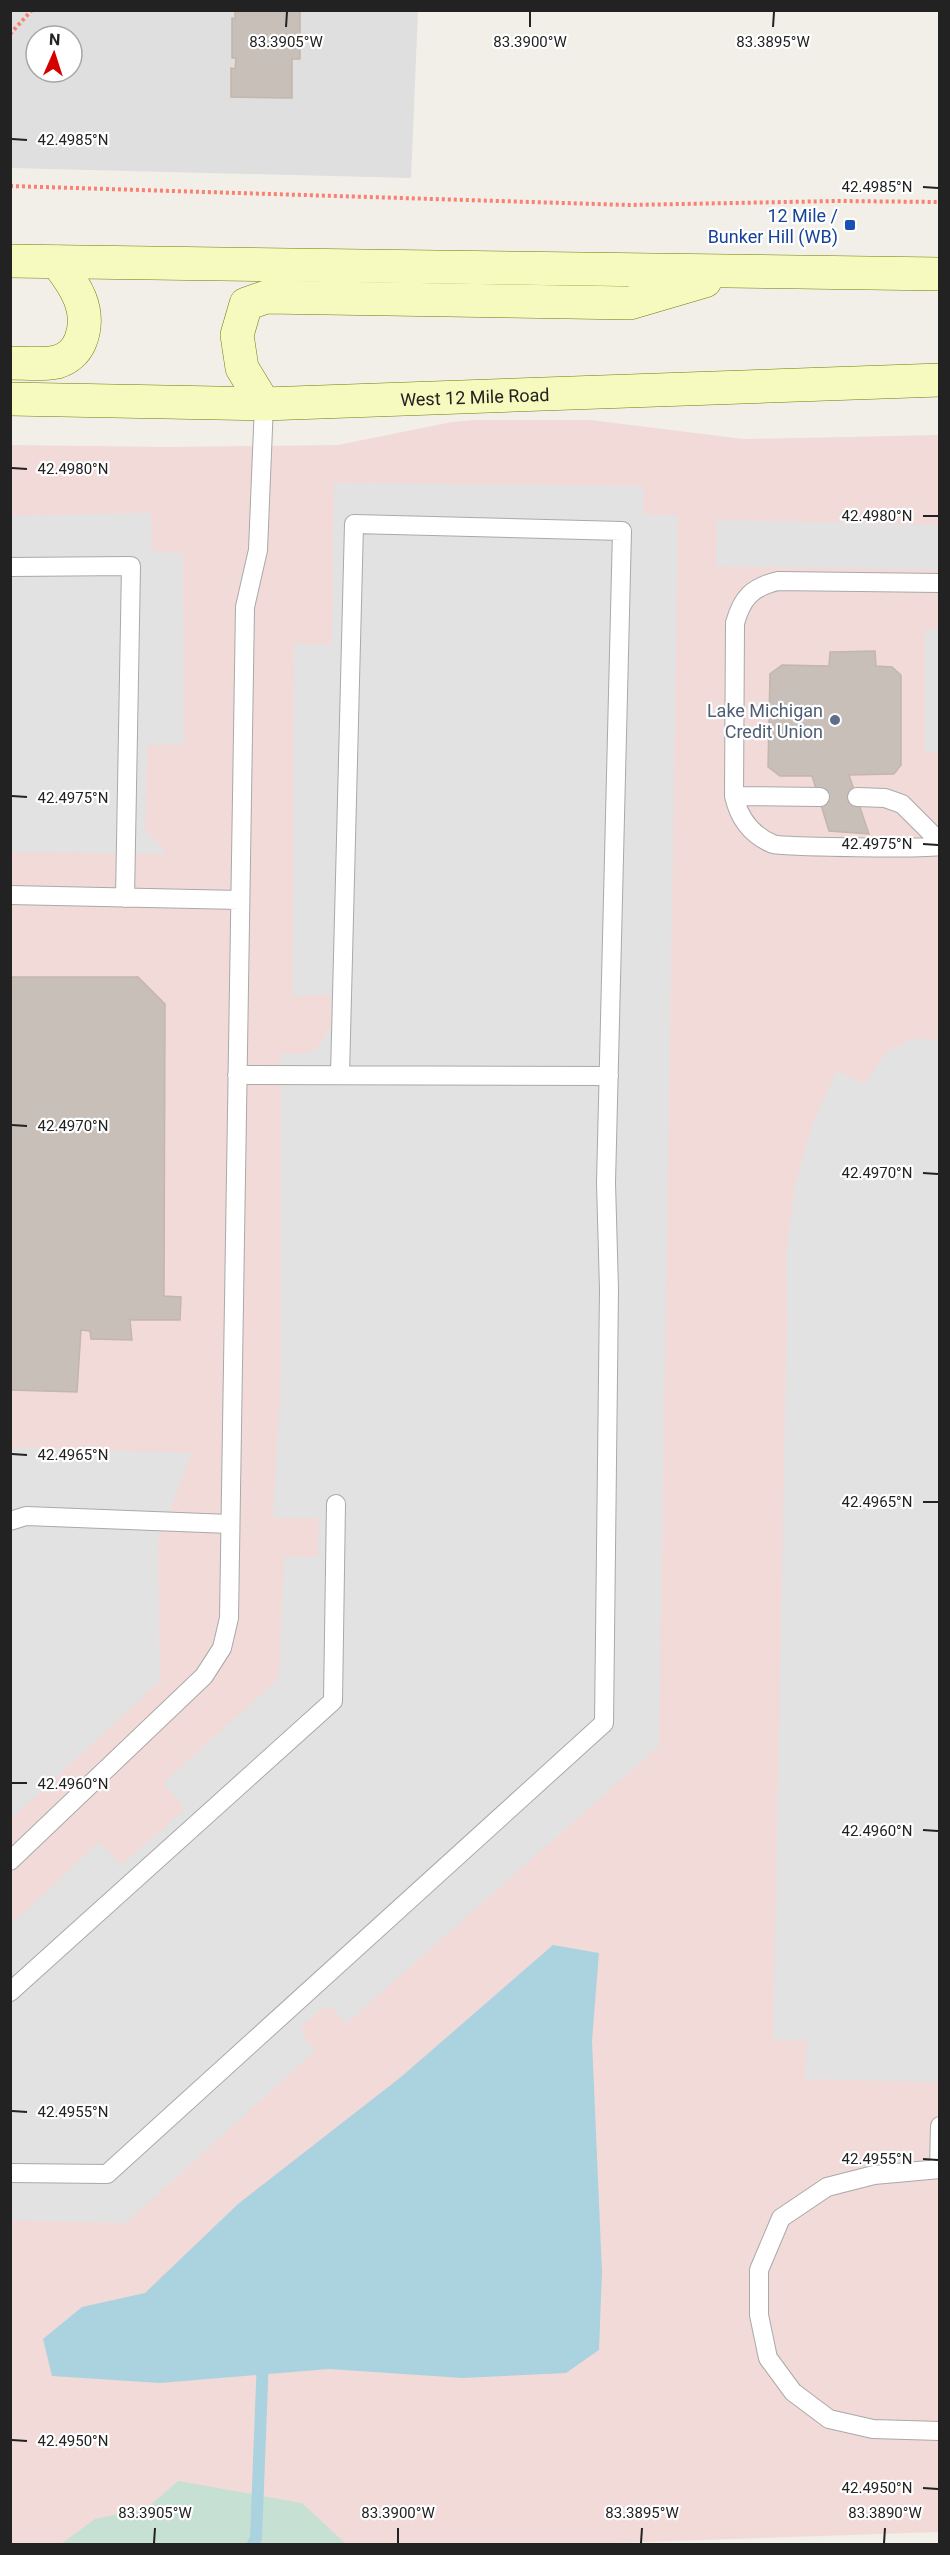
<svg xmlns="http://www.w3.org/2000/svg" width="950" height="2555" font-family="Roboto,sans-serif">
	<rect width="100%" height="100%" fill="#f2efe9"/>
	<path fill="#e0dfdf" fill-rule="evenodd" d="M11,11H418L411,178L11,168ZM36,36H72V72H36Z"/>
	<path fill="#f2dad9" d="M475,420H590L744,439L939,435V2532L586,2544H11V445L164,447L338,445L452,422Z"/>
	<path fill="#c6e0d4" d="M178,2481L302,2503L346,2544H61L95,2519L147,2508Z"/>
	<path fill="#e2e2e2" d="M334,483L644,486L643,515H678L659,1746L346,2024L332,2007L319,2010L301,2027L305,2040L316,2050L126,2223L11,2220V1924L99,1842L122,1865L185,1809L163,1783L277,1680L279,1672L284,1556L318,1557L319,1518H273L281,1377V1053L300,1054L318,1049L331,1025V995L293,996L294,644L332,645Z
		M151,513L152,551L183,553L184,744L147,745L145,829L167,854L11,852L10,516Z
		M717,520L939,525V570L716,566Z
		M925,629H939V752H925Z
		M912,1039L940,1040L939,2082L805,2079L807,2040L773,2041L787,1312L786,1255L795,1185L814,1120L837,1071L865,1084L886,1052Z
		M11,1447L192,1453L158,1541L160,1681L11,1819Z"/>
	<path fill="#aad3df" d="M553,1945L599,1953L592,2041L602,2272L599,2350L566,2373L463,2378L329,2369L160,2383L52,2376L43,2339L82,2307L145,2293L238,2204L401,2077Z"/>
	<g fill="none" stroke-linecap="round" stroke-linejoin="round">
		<path stroke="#aad3df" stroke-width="12" d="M253,2544L256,2538L263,2358"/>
	</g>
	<path fill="#c7bfb8" stroke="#c4b6ab" stroke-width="1.5" d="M235,10H300V59H292V98L231,97V68L235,69L236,58H232V18L235,19Z
		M875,651L876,666L892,667L901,675V765L894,774L849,775L869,834L829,831L812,776H780L768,767L770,674L782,665L829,666L830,652Z
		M10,977H138L165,1004L164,1296L181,1297L180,1320H130L132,1340L91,1339L90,1331L81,1330L77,1392L10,1390Z"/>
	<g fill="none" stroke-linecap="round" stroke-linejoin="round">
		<defs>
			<path id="lane" d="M10,567L131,566L125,898
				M940,583L778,581C752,587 742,598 735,623L734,796C739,818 751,835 773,844C783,847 928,849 940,846
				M734,796L820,797
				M857,797L885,798L902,804L940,842
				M10,895L240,900
				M237,1075L609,1076
				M10,1521L26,1516L230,1524
				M10,1861L204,1676L222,1648L229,1618L245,607L258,550L264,404
				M10,1992L333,1701L336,1504
				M939,2169L940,2126
				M940,2169L874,2175L827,2187L781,2218L759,2270V2315L768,2358L793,2392L829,2419L873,2429L940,2431
				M10,2173L107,2174L604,1723L609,1289L606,1183L622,531L354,524L340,1075"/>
			<g id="secondary">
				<path d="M10,261L940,274"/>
				<path d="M10,363C26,363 42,365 57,362C68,359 76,351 80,342C93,311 75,285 57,262"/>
				<path id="s1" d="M10,399L264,404L940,380"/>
				<path d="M264,404L242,368L237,335L246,304L266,297L630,303L705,281"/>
			</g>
		</defs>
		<use href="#lane" stroke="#a9a9a9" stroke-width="20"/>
		<use href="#secondary" stroke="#707d05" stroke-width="34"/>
		<path stroke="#fa8072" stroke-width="4" stroke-dasharray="3 3" stroke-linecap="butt" d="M10,34L32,10
			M10,186L629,205L838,201L940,202"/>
		<use href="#lane" stroke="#fff" stroke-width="18"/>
		<use href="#secondary" stroke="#f7fabf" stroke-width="33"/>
	</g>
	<path fill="none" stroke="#222" stroke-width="2" d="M286,27L287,12M530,27V12M773,27L774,12M12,139L27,140M923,187L938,188M12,468L27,469M923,516H938M12,796L27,797M923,844L938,845M12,1125L27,1126M923,1173L938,1174M12,1454L27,1455M923,1502H938M12,1783H27M923,1830L938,1831M12,2111L27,2112M923,2159L938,2160M12,2440L27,2441M923,2488L938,2489M154,2543L155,2528M398,2543V2528M641,2543L642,2528M884,2543L885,2528"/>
	<rect fill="#1a4fb4" stroke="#fff" stroke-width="2" x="844" y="219" width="12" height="12" rx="3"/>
	<circle fill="#5c6f8a" stroke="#fff" stroke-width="2" cx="835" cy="720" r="6"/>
	<g text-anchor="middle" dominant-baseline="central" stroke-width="4.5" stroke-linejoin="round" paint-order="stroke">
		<g font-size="18" fill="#164399" stroke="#fff" text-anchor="end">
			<text x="838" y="215">12 Mile /<tspan x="838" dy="21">Bunker Hill (WB)</tspan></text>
		</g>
		<g font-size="18" fill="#222" stroke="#fff">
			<text stroke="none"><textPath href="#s1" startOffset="465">West 12 Mile Road</textPath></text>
		</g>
		<g font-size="18" fill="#4e5e75" stroke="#fff" text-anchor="end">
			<text x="823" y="710">Lake Michigan<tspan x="823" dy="21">Credit Union</tspan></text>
		</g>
	</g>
	<g font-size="15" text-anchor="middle" fill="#222" stroke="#fff" stroke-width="4.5" stroke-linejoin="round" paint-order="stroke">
		<text x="286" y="47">83.3905°W</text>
		<text x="530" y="47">83.3900°W</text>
		<text x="773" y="47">83.3895°W</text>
		<text x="73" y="145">42.4985°N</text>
		<text x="877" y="192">42.4985°N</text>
		<text x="73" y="474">42.4980°N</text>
		<text x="877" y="521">42.4980°N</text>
		<text x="73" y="803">42.4975°N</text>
		<text x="877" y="849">42.4975°N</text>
		<text x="73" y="1131">42.4970°N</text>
		<text x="877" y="1178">42.4970°N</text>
		<text x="73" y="1460">42.4965°N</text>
		<text x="877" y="1507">42.4965°N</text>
		<text x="73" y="1789">42.4960°N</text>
		<text x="877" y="1836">42.4960°N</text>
		<text x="73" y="2117">42.4955°N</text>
		<text x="877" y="2164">42.4955°N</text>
		<text x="73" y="2446">42.4950°N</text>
		<text x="877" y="2493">42.4950°N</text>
		<text x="155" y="2518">83.3905°W</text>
		<text x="398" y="2518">83.3900°W</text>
		<text x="642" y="2518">83.3895°W</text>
		<text x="885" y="2518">83.3890°W</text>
	</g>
	<rect width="950" height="2555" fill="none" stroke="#222222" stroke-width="24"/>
	<g transform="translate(54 54) rotate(3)"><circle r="28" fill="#ffffff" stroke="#a7a7a7" stroke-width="1.5"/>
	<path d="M0-4.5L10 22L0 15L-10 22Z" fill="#d40000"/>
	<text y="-9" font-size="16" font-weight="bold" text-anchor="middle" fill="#222222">N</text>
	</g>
</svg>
